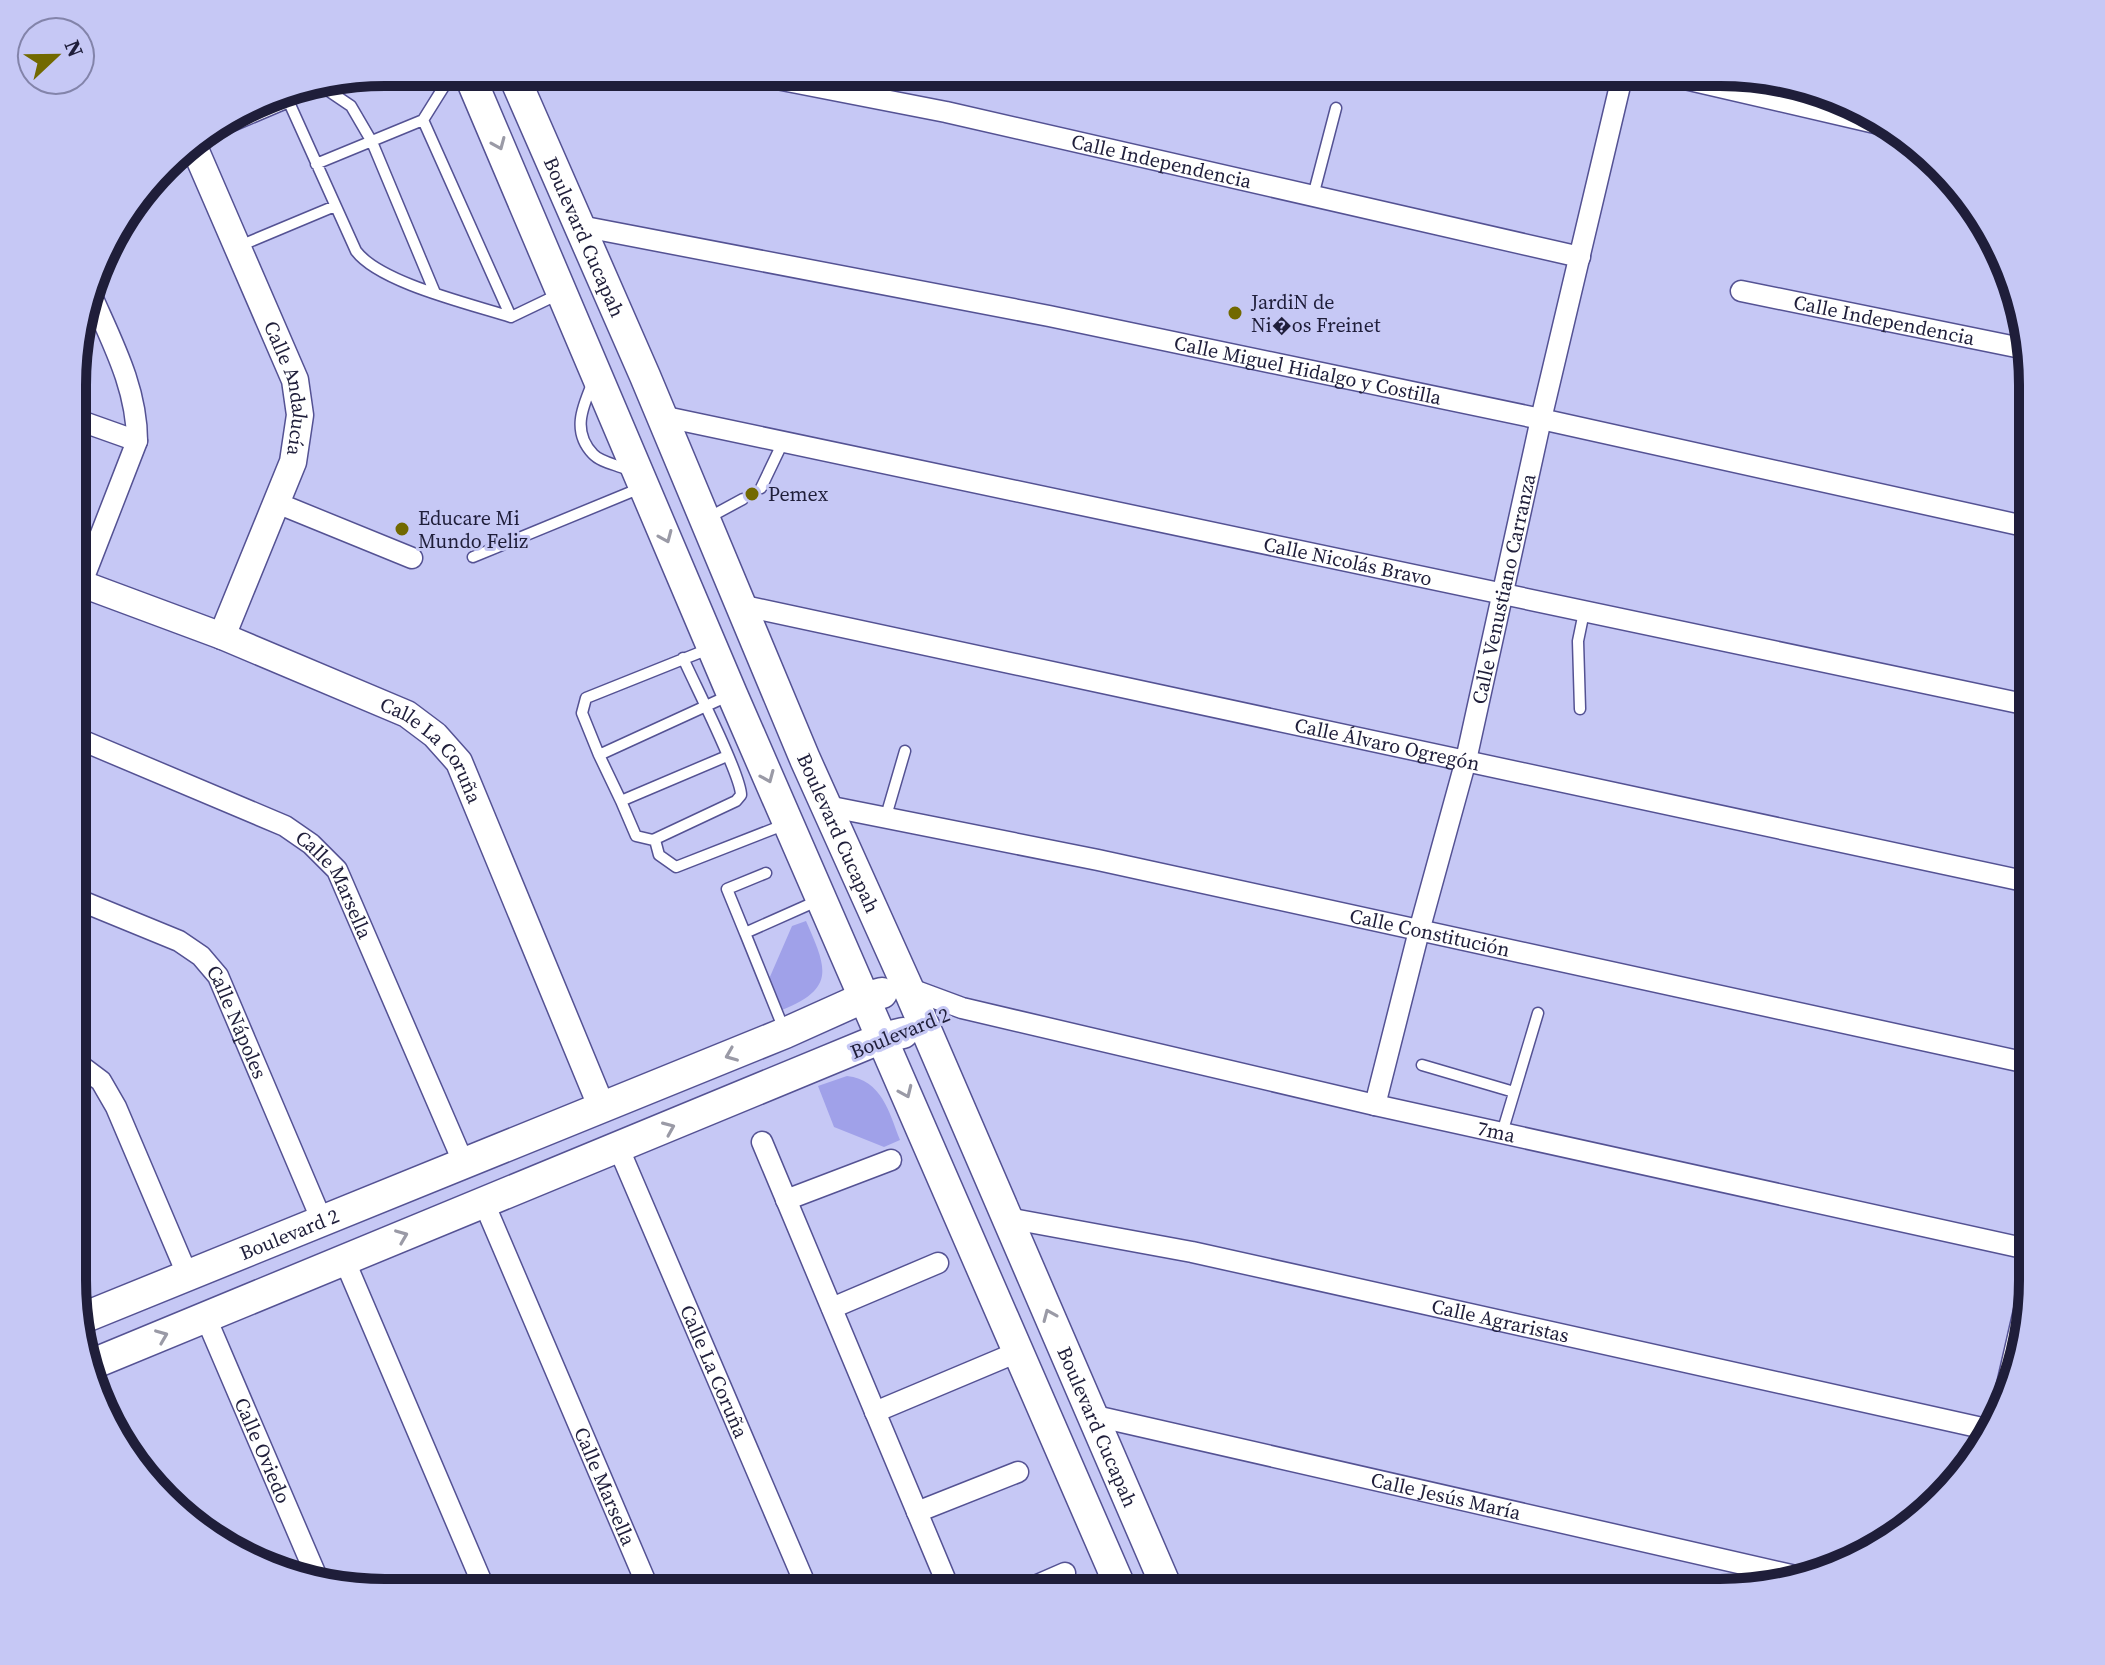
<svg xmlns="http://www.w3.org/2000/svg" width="2105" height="1665" font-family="'Source Serif 4',serif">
	<rect width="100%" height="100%" fill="#c6c8f5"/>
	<path fill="#a0a1e9" d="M806,921C826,967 837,988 782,1010L769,979L792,926Z
		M847,1076C882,1080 889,1112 900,1140L884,1147L834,1127L818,1086Z"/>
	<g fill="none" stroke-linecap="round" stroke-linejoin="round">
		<defs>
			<path id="service" d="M317,83L351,106L372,142L435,293
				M283,89L356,251C380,283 471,304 511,317L559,294
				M423,120L453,72
				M195,142L289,102
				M316,164L423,120L511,317
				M1313,196L1336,108
				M237,247L335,206
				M593,382C583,406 571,431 593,454C600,462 618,465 628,470
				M761,488L783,442
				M706,519L743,499
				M473,557L643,487
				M711,648L586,698L582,713L599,755L730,695
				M683,658C694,683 741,775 741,795L736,801L653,840L636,836L621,801L727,756
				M1580,709L1578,641L1584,612
				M599,755L621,801
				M886,816L905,751
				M655,840L659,855L676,867L786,824
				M766,873L727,889L745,933L817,901
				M745,933L785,1032
				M1422,1065L1514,1092
				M1502,1133L1538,1013"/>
			<g id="minor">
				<path id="s1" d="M741,72L946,112L1580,257"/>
				<path d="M1659,73L1888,126"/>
				<path id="s2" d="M580,226L1049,316L1541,419L2033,528"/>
				<path id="s3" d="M1741,291L2026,349"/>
				<path id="s4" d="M661,416L2033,706"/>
				<path d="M75,419L137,441"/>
				<path d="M277,503L412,558"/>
				<path d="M74,603L137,441C137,388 112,342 91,294"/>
				<path id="s5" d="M740,605L2033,883"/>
				<path id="s6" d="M74,737L285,826L311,844L337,870L464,1164"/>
				<path id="s7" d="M827,806L1098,860L2032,1064"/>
				<path id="s8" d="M74,898L179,941L201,956L218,976L322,1221"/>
				<path id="s9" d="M908,988L962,1008L1375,1105L2032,1250"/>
				<path d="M73,1060L101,1081L116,1107L187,1274"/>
				<path id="s10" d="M1375,1105L1419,931L1466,760L1541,419L1623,73"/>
				<path d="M762,1142L951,1593"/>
				<path id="s11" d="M619,1149L809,1593"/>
				<path d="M786,1200L891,1160"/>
				<path id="s12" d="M484,1203L650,1592"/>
				<path id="s13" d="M1007,1218L1192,1252L1991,1430"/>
				<path d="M344,1259L486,1592"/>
				<path d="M832,1308L938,1263"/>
				<path id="s14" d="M206,1318L319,1582"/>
				<path d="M875,1412L1020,1351"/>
				<path id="s15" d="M1091,1415L1800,1577"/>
				<path d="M917,1512L1018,1472"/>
				<path d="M1019,1593L1065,1573"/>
			</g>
			<g id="tertiary">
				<path id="s16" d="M192,142L295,380L300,415L293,462L222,636"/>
				<path id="s17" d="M74,581L222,636L407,714L435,735L459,762L602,1108"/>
				<path d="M2005,1407L2032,1289"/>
			</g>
			<g id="secondary">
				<path d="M468,72L732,694L1123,1593"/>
				<path id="s18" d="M512,72L645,376L805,759L908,988L1169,1593"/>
				<path id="s19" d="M78,1320L785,1033L863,998L882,993"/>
				<path d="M90,1365L882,1038L903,1033"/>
			</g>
		</defs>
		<use href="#service" stroke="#545293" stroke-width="13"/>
		<use href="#minor" stroke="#545293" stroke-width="23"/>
		<use href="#tertiary" stroke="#545293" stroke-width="29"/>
		<use href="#secondary" stroke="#545293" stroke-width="33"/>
		<use href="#service" stroke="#fff" stroke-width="10"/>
		<use href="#minor" stroke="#fff" stroke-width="20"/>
		<use href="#tertiary" stroke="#fff" stroke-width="26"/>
		<use href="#secondary" stroke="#fff" stroke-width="30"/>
	</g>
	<defs><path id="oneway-chevron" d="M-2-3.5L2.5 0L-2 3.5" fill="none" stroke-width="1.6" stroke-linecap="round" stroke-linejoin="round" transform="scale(2)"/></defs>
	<g stroke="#9a9aa6">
		<use href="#oneway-chevron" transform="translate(499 144) rotate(67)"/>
		<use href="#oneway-chevron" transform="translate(666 537) rotate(67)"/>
		<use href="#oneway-chevron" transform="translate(768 777) rotate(67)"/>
		<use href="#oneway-chevron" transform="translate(731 1055) rotate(158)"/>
		<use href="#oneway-chevron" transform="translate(906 1092) rotate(66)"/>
		<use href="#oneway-chevron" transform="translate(669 1128) rotate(-23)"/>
		<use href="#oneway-chevron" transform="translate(402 1236) rotate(-22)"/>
		<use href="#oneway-chevron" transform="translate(1049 1315) rotate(-113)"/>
		<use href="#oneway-chevron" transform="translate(162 1336) rotate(-22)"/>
	</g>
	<g fill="#726900" stroke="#c6c8f5" stroke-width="3">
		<circle cx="1235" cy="313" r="8"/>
		<circle cx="752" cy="494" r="8"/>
		<circle cx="402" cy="529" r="8"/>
	</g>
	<g text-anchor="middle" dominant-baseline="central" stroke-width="6" stroke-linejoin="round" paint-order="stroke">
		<g font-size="20" fill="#1f1e3a" stroke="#c6c8f5">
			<text stroke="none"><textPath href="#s1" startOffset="430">Calle Independencia</textPath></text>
			<text stroke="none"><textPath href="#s18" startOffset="180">Boulevard Cucapah</textPath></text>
			<text stroke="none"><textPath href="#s3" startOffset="146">Calle Independencia</textPath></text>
			<text stroke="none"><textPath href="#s2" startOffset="742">Calle Miguel Hidalgo y Costilla</textPath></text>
			<text stroke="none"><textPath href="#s16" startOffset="266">Calle Andalucía</textPath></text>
			<text stroke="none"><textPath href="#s4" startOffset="702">Calle Nicolás Bravo</textPath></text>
			<text stroke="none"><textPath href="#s10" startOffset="532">Calle Venustiano Carranza</textPath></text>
			<text stroke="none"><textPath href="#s5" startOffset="662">Calle Álvaro Ogregón</textPath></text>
			<text stroke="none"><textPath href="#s17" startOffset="402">Calle La Coruña</textPath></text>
			<text stroke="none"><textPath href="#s18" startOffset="828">Boulevard Cucapah</textPath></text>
			<text stroke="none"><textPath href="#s6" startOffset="308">Calle Marsella</textPath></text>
			<text stroke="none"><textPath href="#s7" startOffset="616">Calle Constitución</textPath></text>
			<text stroke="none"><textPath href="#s8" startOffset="216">Calle Nápoles</textPath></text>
			<text transform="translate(900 1033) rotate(-22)">Boulevard 2</text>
			<text stroke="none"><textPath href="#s9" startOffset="606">7ma</textPath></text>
			<text stroke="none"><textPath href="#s19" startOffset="228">Boulevard 2</textPath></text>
			<text stroke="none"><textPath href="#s13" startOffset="504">Calle Agraristas</textPath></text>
			<text stroke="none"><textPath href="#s11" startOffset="242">Calle La Coruña</textPath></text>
			<text stroke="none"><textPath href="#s18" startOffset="1476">Boulevard Cucapah</textPath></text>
			<text stroke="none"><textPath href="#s14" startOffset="144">Calle Oviedo</textPath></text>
			<text stroke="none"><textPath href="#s12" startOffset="308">Calle Marsella</textPath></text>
			<text stroke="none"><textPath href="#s15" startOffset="364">Calle Jesús María</textPath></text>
		</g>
		<g font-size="20" fill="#1f1e3a" stroke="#c6c8f5" text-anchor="start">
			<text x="1251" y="302">JardiN de<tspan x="1251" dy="23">Ni�os Freinet</tspan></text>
			<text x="768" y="494">Pemex</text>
			<text x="418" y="518">Educare Mi<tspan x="418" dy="23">Mundo Feliz</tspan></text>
		</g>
	</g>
	<path d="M0 0H2105V1665H0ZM385 86H1720A299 299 0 0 1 2019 385V1280A299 299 0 0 1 1720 1579H385A299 299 0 0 1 86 1280V385A299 299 0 0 1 385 86Z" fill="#c6c8f5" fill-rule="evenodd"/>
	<path fill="none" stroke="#1f1e3a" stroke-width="10" d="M385 86H1720A299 299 0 0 1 2019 385V1280A299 299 0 0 1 1720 1579H385A299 299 0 0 1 86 1280V385A299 299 0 0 1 385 86Z"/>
	<g transform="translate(56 56) rotate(68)"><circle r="38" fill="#c6c8f5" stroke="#8384aa" stroke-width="2"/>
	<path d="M0-6L14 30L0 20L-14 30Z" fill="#726900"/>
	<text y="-12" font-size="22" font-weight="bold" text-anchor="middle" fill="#1f1e3a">N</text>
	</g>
</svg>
